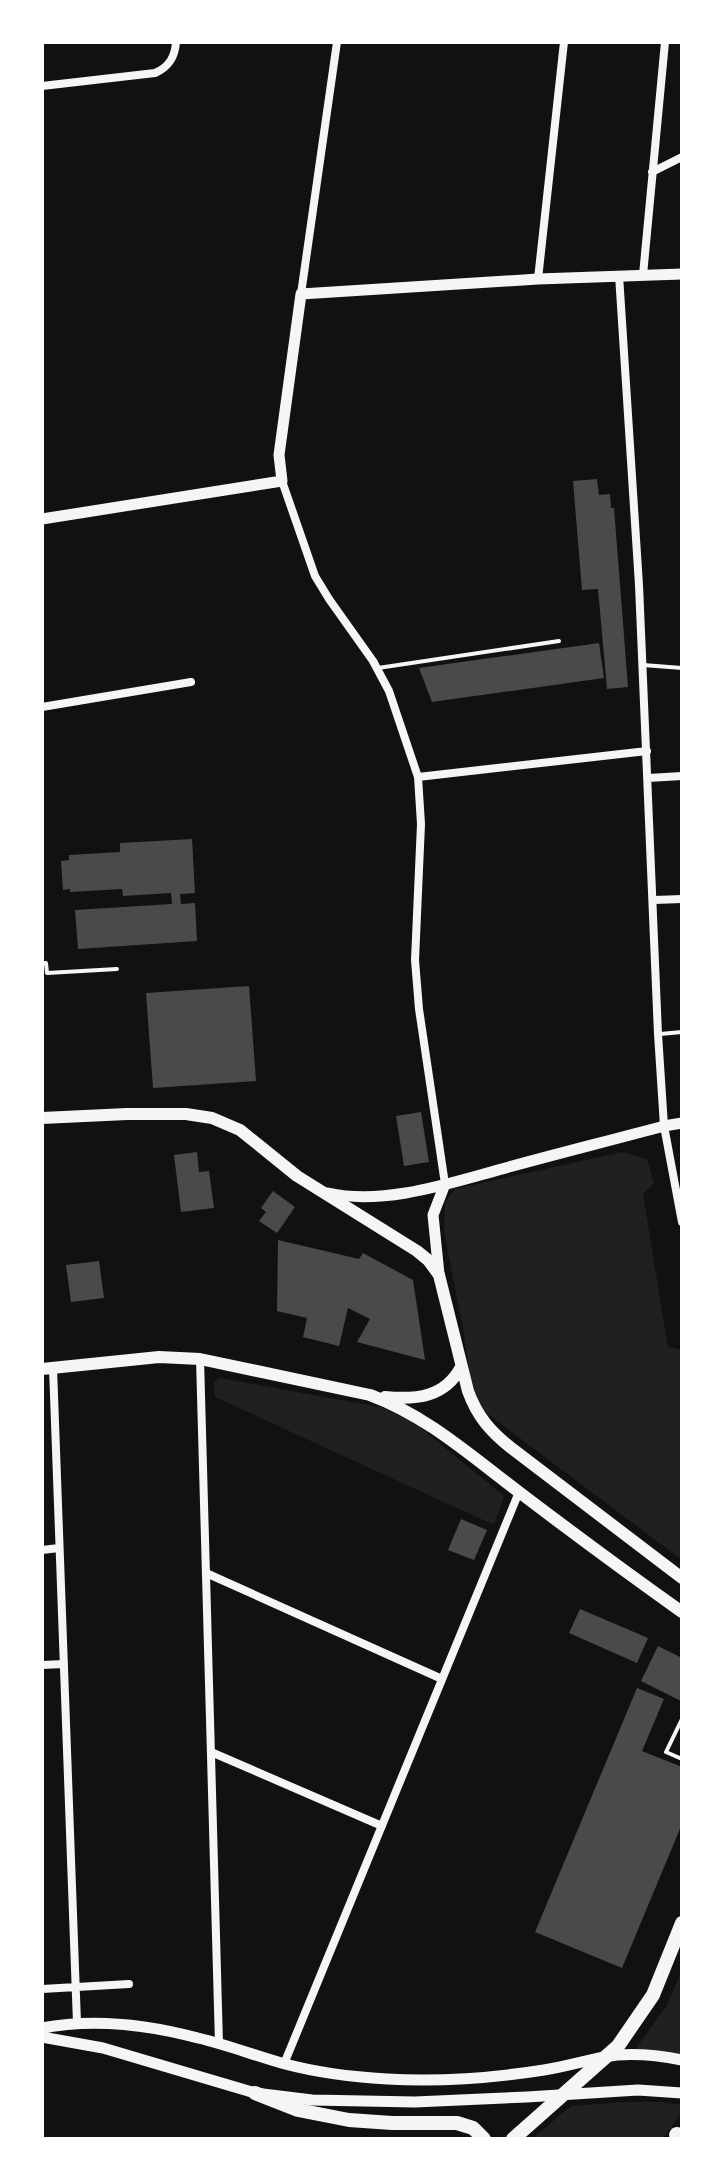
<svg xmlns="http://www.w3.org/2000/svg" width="724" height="2181" font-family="Ubuntu,sans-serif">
	<rect width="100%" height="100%" fill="#111"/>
	<path fill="#202020" d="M622,1152L647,1159L654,1183L643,1194L668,1347L682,1350V1560L481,1409L470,1376L463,1328L444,1232L445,1202L455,1189Z
		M220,1378L380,1407L411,1420L504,1496L494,1525L215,1397L213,1382Z
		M682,1970V2056L634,2051L667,2005Z
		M623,2102H661L682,2105V2111L663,2139H532L571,2106Z"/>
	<path fill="#4a4a4a" d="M597,479L599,495L610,494L611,508H614L628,687L607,689L598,589L582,590L573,481Z
		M599,643L604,678L432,702L419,668Z
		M192,839L195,893L180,894L181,904L195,903L197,941L78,949L75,910L172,904L171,893L123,896L122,889L70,892V889L63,890L61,861L69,860V855L120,852V843Z
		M249,986L256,1081L153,1088L146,993Z
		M421,1112L429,1162L404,1166L396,1116Z
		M197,1152L199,1172L209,1171L214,1208L181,1212L174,1155Z
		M273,1191L295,1207L277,1233L259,1221L266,1212L261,1208Z
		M278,1240L359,1259L363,1253L413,1280L425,1360L357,1342L370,1319L348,1308L339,1346L303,1337L307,1318L277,1311Z
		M99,1261L104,1298L71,1302L66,1265Z
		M461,1519L487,1530L474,1560L448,1550Z
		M580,1609L648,1638L637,1663L569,1633Z
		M658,1646L682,1658L681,1701L641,1681Z
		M637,1688L664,1699L642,1751L682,1767V1824L622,1968L535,1932Z"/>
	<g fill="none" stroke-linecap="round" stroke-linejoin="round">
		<path stroke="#f5f5f5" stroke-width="4" d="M643,665L682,668
			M378,668L559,641
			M42,963H46L47,973L117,969
			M660,1034L682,1032
			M682,1719L666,1752L682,1759"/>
		<path stroke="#f5f5f5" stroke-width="8" d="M42,86L155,73C169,67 175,57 176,42
			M652,172L682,157
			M619,275L639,585L658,1034L664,1126L682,1222
			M643,275L665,42
			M538,279L564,42
			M301,294L337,42
			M282,481L315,576L329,599L373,661L389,691L418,777L421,824L415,960L419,1009L445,1184
			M42,707L191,682
			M418,777L647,751
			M648,778L682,776
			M654,900L682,899
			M200,1359L219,2044
			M53,1368L77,2023
			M42,1550L59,1548
			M206,1573L442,1679
			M42,1665L64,1664
			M211,1752L382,1826
			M42,1989L129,1984
			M284,2064L519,1492"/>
		<path stroke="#f5f5f5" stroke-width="11" d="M42,519L282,481L279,455L301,294L538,279L682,274
			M328,1193C386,1206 453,1182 509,1167C560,1153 612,1140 664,1126L682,1123
			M439,1274L433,1215L445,1184
			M42,2028C93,2018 149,2025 198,2038C228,2045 256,2056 285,2064C319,2073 353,2077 387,2079C439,2082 493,2078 544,2070C564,2067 584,2061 604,2057C630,2052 656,2055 682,2060
			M42,2037L103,2048L255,2093L312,2100L415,2102L527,2097L638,2090L682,2093"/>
		<path stroke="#f5f5f5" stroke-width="12" d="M42,1118L127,1114H186L212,1118L240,1130L297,1176L417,1251L428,1260L439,1275L468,1391C477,1416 490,1431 510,1447L682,1578
			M42,1369L159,1357L200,1359L370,1395C427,1416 471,1456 519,1492C573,1533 627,1573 682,1612
			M385,1397C417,1400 445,1397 461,1367"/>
		<path stroke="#f5f5f5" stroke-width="14" d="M255,2093L298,2110L349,2120L392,2123H457L473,2128L484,2139
			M513,2139L618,2046L653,1995L682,1923"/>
		<path stroke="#f5f5f5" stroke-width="16" d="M677,2135L678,2139"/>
	</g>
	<rect width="724" height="2181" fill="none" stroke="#ffffff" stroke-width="88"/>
</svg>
